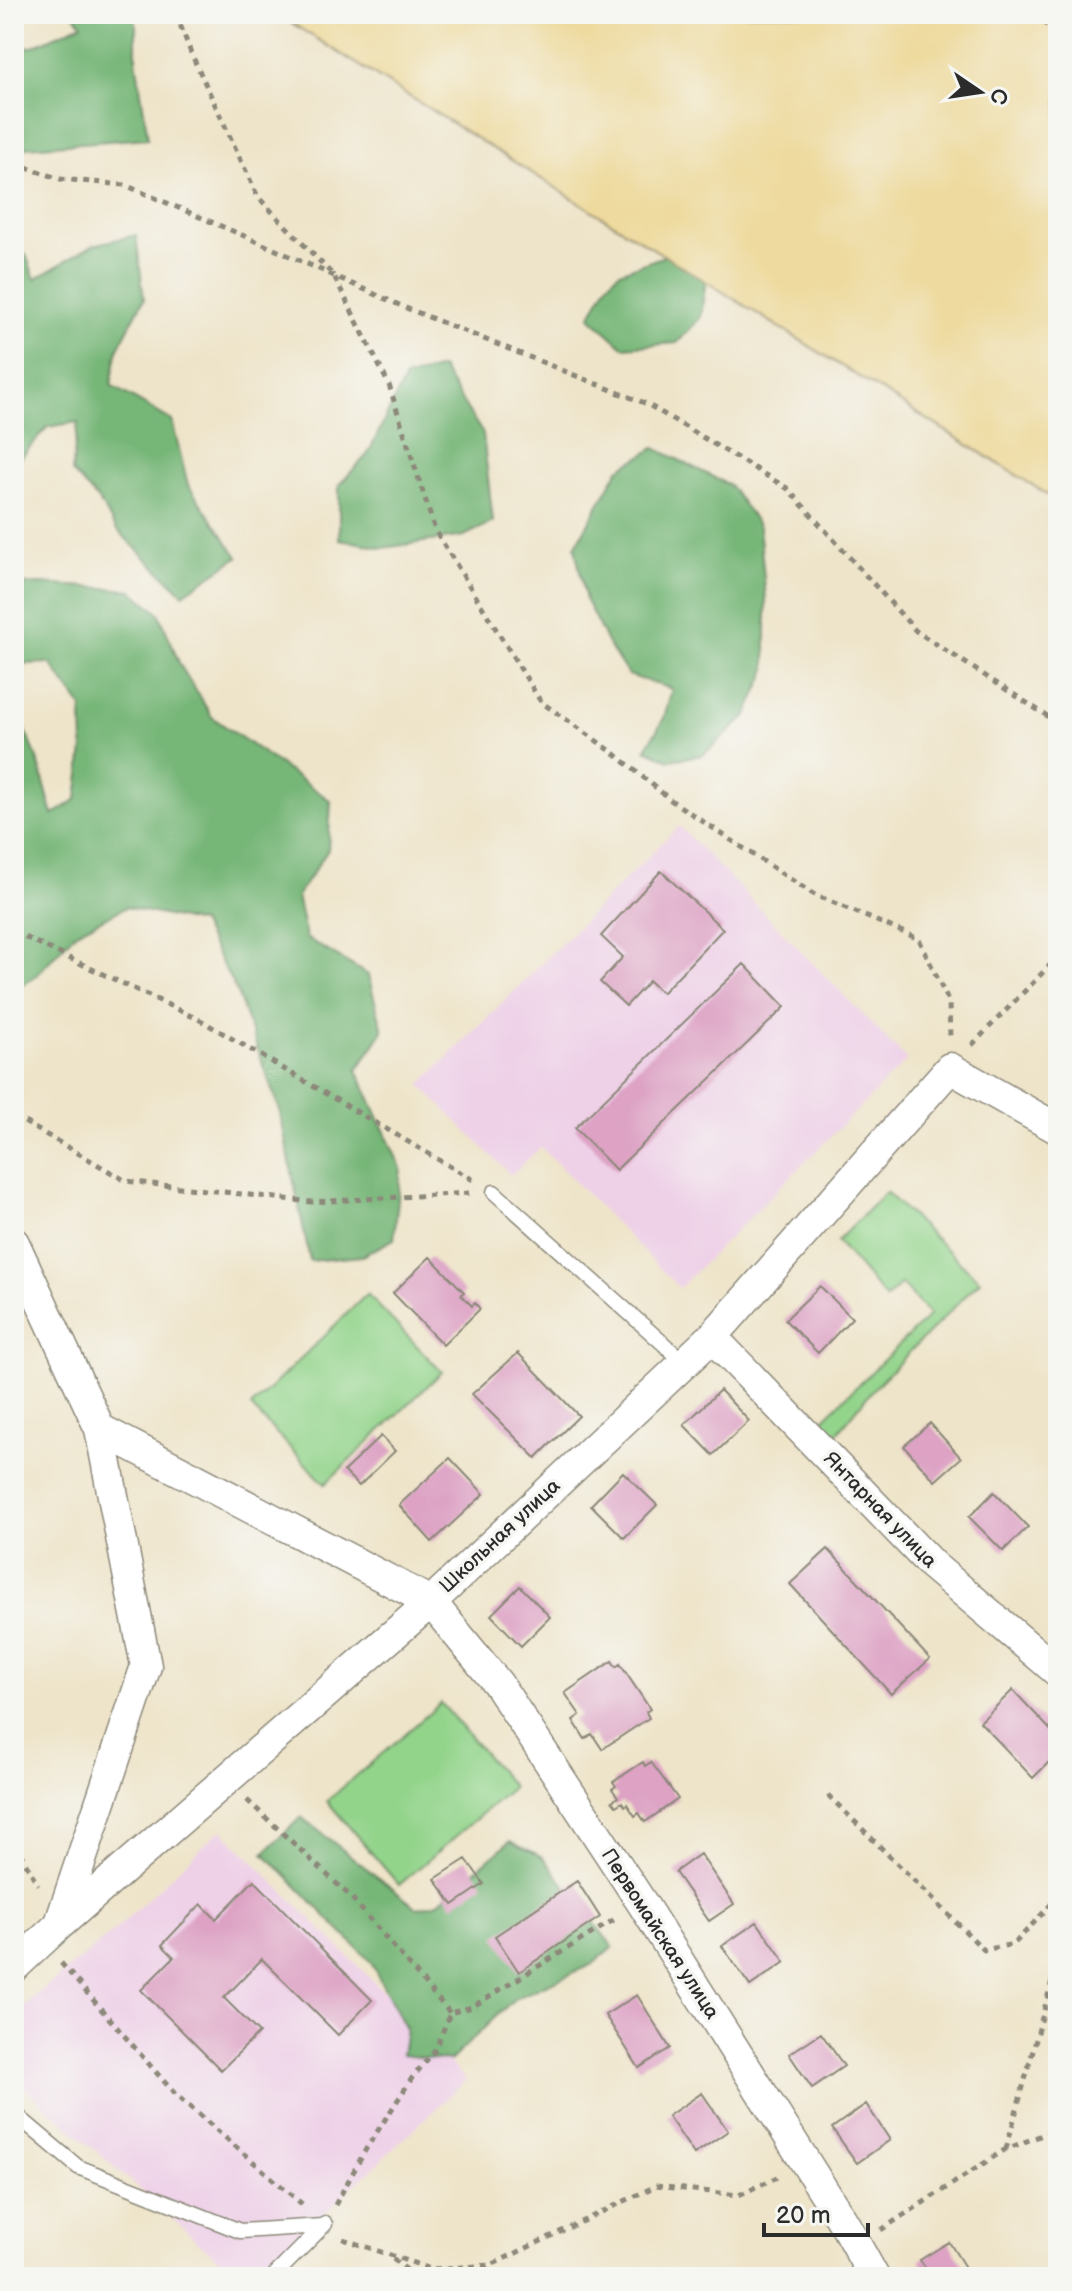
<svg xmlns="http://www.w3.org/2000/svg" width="1072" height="2291" font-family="'Balsamiq Sans',sans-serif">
	<rect width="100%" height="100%" fill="#f6f6f2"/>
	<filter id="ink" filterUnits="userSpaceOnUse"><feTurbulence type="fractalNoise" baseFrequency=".0125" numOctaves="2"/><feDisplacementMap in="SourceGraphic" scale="16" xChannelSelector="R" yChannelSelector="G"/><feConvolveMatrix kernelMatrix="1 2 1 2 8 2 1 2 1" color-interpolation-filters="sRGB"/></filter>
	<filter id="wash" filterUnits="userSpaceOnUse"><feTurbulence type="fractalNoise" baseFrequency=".006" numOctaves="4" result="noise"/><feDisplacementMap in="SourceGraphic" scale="32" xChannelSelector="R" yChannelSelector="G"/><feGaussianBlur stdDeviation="1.8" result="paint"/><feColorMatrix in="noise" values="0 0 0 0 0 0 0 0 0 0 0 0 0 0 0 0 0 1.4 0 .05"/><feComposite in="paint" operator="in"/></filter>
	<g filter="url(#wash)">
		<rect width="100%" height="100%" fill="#eee4c9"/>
		<path fill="#eed0e7" d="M679,826L907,1060L679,1288L541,1147L511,1175L420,1085Z
			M221,1829L394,2002L466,2080L257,2277H238L14,2078V2014L114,1931Z"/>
		<path fill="#93d48b" stroke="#5f805b" stroke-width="2" d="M886,1192L980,1281L874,1388L836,1435L822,1420L930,1315L901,1284L886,1299L837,1241Z
			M367,1294L442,1372L325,1484L251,1407Z
			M441,1703L513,1787L399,1885L327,1801Z"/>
		<path fill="#76b677" stroke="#507051" stroke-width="2" d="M74,14H136V59L148,138L14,148V46L31,47L82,24Z
			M136,235L144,299L118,348L111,385L172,421L188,485L238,557L183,594L116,529L100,502L72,472L78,422L48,427L14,465V243L26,255L35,279L93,245Z
			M687,248L708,261L701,317L677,343L623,347L590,317L608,283L619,272Z
			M441,368L483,434L493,522L464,536L383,548L339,539V485L368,454L405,378Z
			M655,448L729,485L759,526L766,600V672L746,717L703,755L669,760L646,749L664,718L672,689L628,675L608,644L586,601L575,547L619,469Z
			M41,584L131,590L159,613L180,665L212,717L331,801L328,850L297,896L306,938L368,975L383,1031L357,1070L401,1168L394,1239L362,1256L310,1261L279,1108L236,990L200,923L126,907L76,932L34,978L14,990V717C38,743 43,783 53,815L77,799L83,749L82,707L50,663L24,664L14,655V585Z
			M301,1817L417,1908L436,1904L510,1841L543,1857L613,1947L593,1964L514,1999L450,2061L402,2055L406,2029L370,1961L264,1853Z"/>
		<path fill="#eeda9e" stroke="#8c8264" stroke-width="2" d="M277,14H1058V501Z"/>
		<g id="blocks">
			<path fill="#dda2c4" d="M661,871L723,929L662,993L649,981L626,1006L600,982L623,957L601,936Z
				M744,964L785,1007L616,1170L575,1128Z
				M430,1257L464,1292L461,1295L472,1306L475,1303L480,1309L443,1345L393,1293Z
				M820,1286L852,1318L818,1353L785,1320Z
				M518,1353L579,1416L536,1458L472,1394Z
				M720,1390L749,1421L713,1455L684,1425Z
				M930,1423L961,1458L935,1481L904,1446Z
				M381,1436L395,1451L359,1486L344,1471Z
				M450,1458L484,1494L432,1542L399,1505Z
				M623,1472L657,1505L624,1538L591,1505Z
				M994,1492L1028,1527L1003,1551L969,1517Z
				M828,1549L930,1659L891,1694L790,1584Z
				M520,1586L550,1617L521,1646L491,1615Z
				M612,1661L616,1667L620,1664L650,1709L646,1712L649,1718L602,1749L592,1734L585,1739L573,1720L580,1715L565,1693Z
				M1013,1690L1058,1738V1753L1033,1778L980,1722Z
				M643,1762L645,1766L651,1762L678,1799L645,1822L639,1813L635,1816L627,1804L625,1806L622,1802L616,1806L612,1801L618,1797L612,1789L616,1786L613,1782Z
				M700,1854L734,1904L709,1921L675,1872Z
				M466,1859L484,1884L453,1905L435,1879Z
				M254,1880L372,2000L338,2035L262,1959L224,1998L259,2033L221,2070L141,1990L174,1957L162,1945L201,1904L216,1919Z
				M577,1881L600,1917L519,1972L495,1936Z
				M757,1922L785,1962L750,1986L722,1946Z
				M637,1995L670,2048L639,2068L605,2015Z
				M821,2033L844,2066L812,2088L789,2054Z
				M702,2093L728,2131L694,2154L668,2116Z
				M866,2104L890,2140L857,2163L832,2128Z
				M949,2242L971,2277H931L920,2260Z"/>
		</g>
	</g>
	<g filter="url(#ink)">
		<use href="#blocks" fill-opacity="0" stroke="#8c887a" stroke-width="2"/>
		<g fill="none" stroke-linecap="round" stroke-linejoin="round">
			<defs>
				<path id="lane" d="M494,1192L685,1363
					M14,2113L78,2167L240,2231L323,2226
					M273,2277L325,2224"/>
				<path id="street" d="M14,1243L100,1429L146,1666L60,1923
					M712,1337L932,1565L1058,1672
					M100,1429L431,1602L498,1684L642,1903L845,2225L874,2277
					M14,1967L59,1925L431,1602L712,1337L950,1068L1058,1129"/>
			</defs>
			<use href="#lane" stroke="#8c887a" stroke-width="17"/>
			<use href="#street" stroke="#8c887a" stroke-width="33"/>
			<path stroke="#8c887a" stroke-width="5" stroke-dasharray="6 6" stroke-linecap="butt" d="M176,14L191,53L258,197L334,276L389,385L435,530L541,702L614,753L672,801L813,894L919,939L949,1003L950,1039
				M1033,14L1058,34
				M14,163L60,179L125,185L256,241L406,308L647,404L787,488L916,631L1058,723
				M14,932L202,1021L475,1181
				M972,1045L1058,957
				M14,1116L126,1181L312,1202L470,1193
				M828,1795L984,1950L1014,1944L1058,1897
				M247,1800L350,1896L450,2013
				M14,1842L38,1885
				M61,1963L175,2094L302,2204
				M1006,2149L1055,1970L1058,1909
				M335,2205L366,2149L412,2078L436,2049L450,2013L472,2007L617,1918
				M881,2230L1006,2149L1058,2129
				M343,2239L431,2269L491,2265L656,2186L739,2195L777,2177
				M393,2259L416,2277"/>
			<use href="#lane" stroke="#fff" stroke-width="14"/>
			<use href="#street" stroke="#fff" stroke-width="30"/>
		</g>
	</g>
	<g text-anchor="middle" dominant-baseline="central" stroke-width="7" stroke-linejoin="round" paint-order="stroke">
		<g font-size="20" fill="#2b2b2b" stroke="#f6f6f2">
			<text transform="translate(880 1510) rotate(46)">Янтарная улица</text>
			<text transform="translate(500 1536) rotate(-43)">Школьная улица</text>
			<text transform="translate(660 1934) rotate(57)">Первомайская улица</text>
		</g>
	</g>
	<rect width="1072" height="2291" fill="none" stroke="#f6f6f2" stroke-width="48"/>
	<g transform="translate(980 92) rotate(103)" stroke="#f6f6f2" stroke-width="6" paint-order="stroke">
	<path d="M0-6L14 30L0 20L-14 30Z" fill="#2b2b2b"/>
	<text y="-12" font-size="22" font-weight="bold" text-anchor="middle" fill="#2b2b2b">С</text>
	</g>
	<path d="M764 2223v12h104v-12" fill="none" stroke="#2b2b2b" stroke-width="4"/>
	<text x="776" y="2223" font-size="24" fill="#2b2b2b" stroke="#f6f6f2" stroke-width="6" paint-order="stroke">20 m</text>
</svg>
